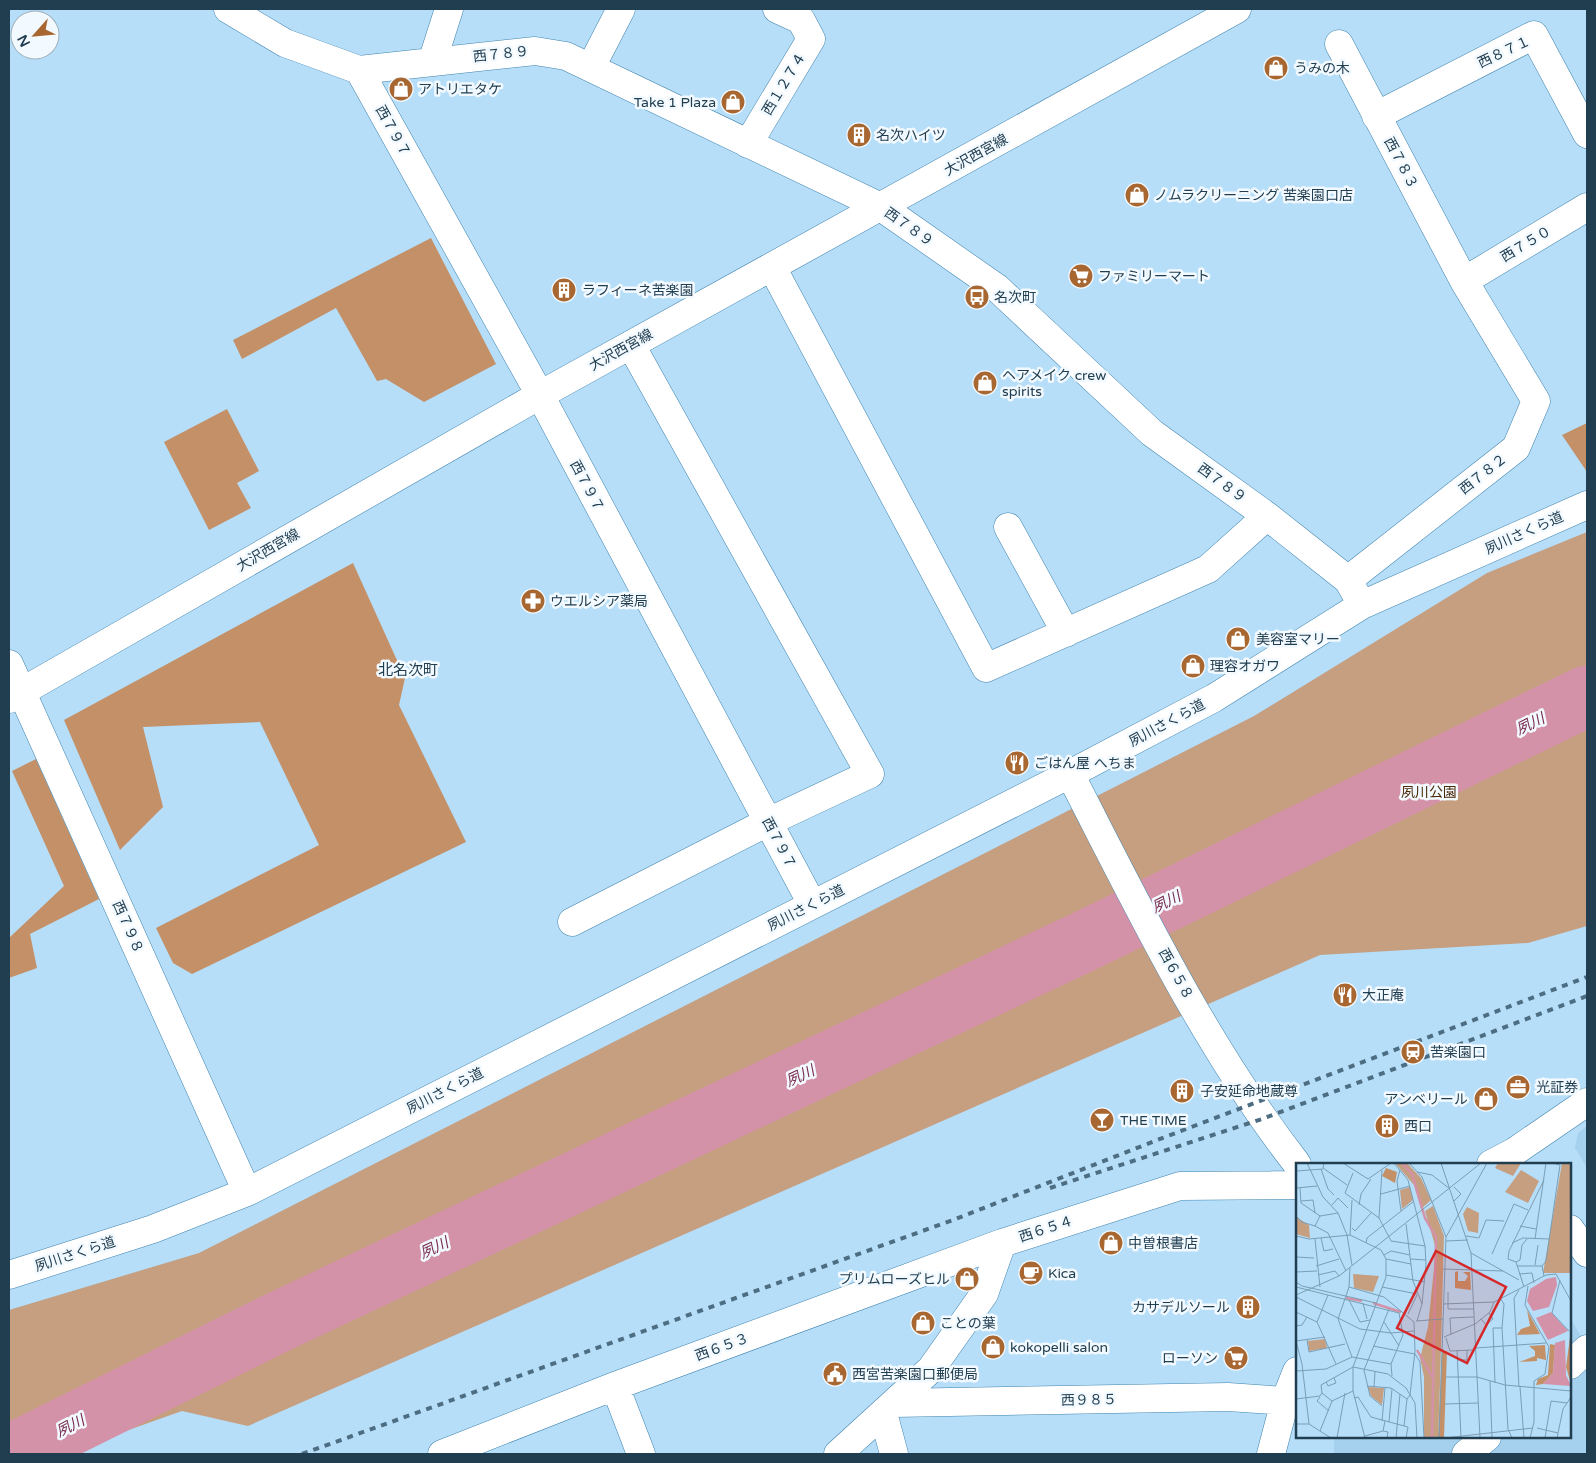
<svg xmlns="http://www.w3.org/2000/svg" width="1596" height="1463" font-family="'Varela Round','Noto Sans JP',sans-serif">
	<rect width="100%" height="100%" fill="#b6def9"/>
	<path fill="#a5d1ee" d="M1587,1126V1168L1575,1148L1578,1133Z
		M1570,1318L1587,1346V1454H1334V1437H1570Z"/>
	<path fill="#c69e80" d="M1587,532V926L1528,943L1320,955L248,1426L182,1411L61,1454H9V1310L199,1253L1254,716L1487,573Z"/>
	<path fill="#c49068" d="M431,238L496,364L424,402L386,379L377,381L336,308L242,359L233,340Z
		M227,409L259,471L237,483L251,508L209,530L164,442Z
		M1587,423V472L1562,435Z
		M353,563L405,678L399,705L466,842L192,974L173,963L156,928L319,845L260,722L143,727L163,807L120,850L64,720Z
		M36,759L99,899L30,934L37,968L9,978V938L64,886L12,771Z"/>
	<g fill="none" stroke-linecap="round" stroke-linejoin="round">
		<path stroke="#d492a8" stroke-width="61" d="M12,1454L274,1324L1085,941L1587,696"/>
		<defs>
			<path id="minor" d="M228,9L285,43L359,70L535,51L566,56L881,207L997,288L1152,433L1267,516L1348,580L1362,605
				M1339,44L1464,281L1536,401L1516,448L1348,580
				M432,62L449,9
				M591,67L621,9
				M359,70L540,395L812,904
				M1376,116L1534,35L1587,134
				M748,144L811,39L801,20L777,9
				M772,267L986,668L1208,569L1267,516
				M1464,281L1587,207
				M1008,527L1066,633
				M9,664L247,1192
				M1070,774C1139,908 1205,1046 1297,1164
				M572,922L768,822L870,774L631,345
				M1491,1164L1514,1152L1587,1102
				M1570,1229L1587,1253
				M9,1275L153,1229L247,1192L1070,774L1214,698L1362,605L1587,505
				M1570,1365L1587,1349
				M615,1386L641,1454
				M894,1403L1228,1397L1285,1401
				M883,1413L894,1454
				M442,1454L615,1386L1002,1243
				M838,1454L931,1369L984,1294L1002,1243L1180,1186L1297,1185
				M1271,1454L1285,1401L1297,1371
				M1466,1454L1487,1437"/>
			<path id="major" d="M9,699L540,395L1237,9"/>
		</defs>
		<use href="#minor" stroke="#4084ae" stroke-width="29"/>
		<use href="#major" stroke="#4084ae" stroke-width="29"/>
		<use href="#minor" stroke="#fff" stroke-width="28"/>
		<use href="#major" stroke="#fff" stroke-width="28"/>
		<path stroke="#4d6d82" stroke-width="4" stroke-dasharray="6 6" stroke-linecap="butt" d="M1050,1188L1262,1119L1587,996
			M302,1454L953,1220L1165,1137L1587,977"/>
	</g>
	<defs>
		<symbol id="shop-disc" viewBox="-11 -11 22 22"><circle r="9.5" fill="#a86731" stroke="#f3faff"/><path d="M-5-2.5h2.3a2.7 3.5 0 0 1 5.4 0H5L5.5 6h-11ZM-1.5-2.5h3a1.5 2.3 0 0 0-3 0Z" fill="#fff"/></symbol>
		<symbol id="building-disc" viewBox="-11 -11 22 22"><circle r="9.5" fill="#a86731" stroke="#f3faff"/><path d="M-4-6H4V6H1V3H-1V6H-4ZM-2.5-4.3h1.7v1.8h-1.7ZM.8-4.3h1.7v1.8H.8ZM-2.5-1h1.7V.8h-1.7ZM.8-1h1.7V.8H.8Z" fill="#fff"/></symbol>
		<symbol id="supermarket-disc" viewBox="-11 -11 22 22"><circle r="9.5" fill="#a86731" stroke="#f3faff"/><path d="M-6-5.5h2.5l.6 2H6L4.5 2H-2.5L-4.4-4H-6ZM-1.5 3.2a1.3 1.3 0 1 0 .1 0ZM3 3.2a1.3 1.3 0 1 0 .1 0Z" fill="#fff"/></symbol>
		<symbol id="bus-disc" viewBox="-11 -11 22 22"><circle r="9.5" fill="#a86731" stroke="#f3faff"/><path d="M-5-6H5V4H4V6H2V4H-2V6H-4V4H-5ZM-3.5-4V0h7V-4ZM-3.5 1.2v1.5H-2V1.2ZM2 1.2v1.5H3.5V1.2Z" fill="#fff"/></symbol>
		<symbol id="pharmacy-disc" viewBox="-11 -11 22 22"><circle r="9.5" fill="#a86731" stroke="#f3faff"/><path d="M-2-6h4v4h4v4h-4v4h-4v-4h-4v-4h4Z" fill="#fff"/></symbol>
		<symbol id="restaurant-disc" viewBox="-11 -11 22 22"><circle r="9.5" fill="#a86731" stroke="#f3faff"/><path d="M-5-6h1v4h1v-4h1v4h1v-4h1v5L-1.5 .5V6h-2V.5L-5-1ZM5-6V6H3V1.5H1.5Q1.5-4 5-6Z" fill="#fff"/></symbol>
		<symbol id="station-disc" viewBox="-11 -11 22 22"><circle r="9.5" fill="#a86731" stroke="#f3faff"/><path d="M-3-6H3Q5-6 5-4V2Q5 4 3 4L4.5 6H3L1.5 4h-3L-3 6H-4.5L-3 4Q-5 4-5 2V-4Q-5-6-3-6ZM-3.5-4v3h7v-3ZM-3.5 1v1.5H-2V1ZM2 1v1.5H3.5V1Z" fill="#fff"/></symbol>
		<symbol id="office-disc" viewBox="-11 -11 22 22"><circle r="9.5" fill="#a86731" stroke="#f3faff"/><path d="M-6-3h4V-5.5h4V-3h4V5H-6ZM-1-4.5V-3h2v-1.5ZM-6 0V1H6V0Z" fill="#fff"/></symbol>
		<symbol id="bar-disc" viewBox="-11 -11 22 22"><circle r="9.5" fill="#a86731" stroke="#f3faff"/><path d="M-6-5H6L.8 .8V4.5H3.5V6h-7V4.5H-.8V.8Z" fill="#fff"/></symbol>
		<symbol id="cafe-disc" viewBox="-11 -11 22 22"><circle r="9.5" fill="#a86731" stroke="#f3faff"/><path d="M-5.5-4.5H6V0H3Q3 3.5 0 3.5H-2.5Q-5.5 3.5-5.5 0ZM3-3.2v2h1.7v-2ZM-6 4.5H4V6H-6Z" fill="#fff"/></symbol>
		<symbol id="civic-disc" viewBox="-11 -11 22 22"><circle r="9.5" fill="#a86731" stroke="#f3faff"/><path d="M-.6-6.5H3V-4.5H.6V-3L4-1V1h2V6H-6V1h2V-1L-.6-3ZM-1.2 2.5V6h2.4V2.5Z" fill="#fff"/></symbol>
	</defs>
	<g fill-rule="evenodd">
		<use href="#shop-disc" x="1262" y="54" width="28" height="28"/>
		<use href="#shop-disc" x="387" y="75" width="28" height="28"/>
		<use href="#shop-disc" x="719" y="88" width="28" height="28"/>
		<use href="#building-disc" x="845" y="121" width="28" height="28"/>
		<use href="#shop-disc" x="1123" y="181" width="28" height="28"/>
		<use href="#supermarket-disc" x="1067" y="262" width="28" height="28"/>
		<use href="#building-disc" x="550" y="276" width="28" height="28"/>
		<use href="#bus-disc" x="963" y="283" width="28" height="28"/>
		<use href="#shop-disc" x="971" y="369" width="28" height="28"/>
		<use href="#pharmacy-disc" x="519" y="587" width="28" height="28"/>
		<use href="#shop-disc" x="1224" y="625" width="28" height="28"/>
		<use href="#shop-disc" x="1179" y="652" width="28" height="28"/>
		<use href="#restaurant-disc" x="1003" y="749" width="28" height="28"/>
		<use href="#restaurant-disc" x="1331" y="981" width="28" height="28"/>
		<use href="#station-disc" x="1399" y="1038" width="28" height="28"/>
		<use href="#office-disc" x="1504" y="1073" width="28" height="28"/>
		<use href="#building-disc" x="1168" y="1077" width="28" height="28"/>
		<use href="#shop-disc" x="1472" y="1085" width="28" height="28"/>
		<use href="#bar-disc" x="1088" y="1106" width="28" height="28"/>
		<use href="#building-disc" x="1373" y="1112" width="28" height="28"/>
		<use href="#shop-disc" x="1097" y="1229" width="28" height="28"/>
		<use href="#cafe-disc" x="1017" y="1259" width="28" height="28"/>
		<use href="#shop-disc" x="953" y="1265" width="28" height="28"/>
		<use href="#building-disc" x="1234" y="1293" width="28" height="28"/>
		<use href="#shop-disc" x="909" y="1309" width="28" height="28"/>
		<use href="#shop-disc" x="979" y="1333" width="28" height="28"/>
		<use href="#supermarket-disc" x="1222" y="1344" width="28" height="28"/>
		<use href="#civic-disc" x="821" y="1360" width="28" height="28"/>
	</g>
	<g text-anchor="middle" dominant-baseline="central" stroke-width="5" stroke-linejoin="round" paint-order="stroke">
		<g font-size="14" fill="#213e50" stroke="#f3faff">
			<text transform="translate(1504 52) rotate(-25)">西８７１</text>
			<text transform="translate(501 54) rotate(-6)">西７８９</text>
			<text transform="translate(784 84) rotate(-59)">西１２７４</text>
			<text transform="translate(393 131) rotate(61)">西７９７</text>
			<text transform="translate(976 155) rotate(-29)">大沢西宮線</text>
			<text transform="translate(1401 163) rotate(62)">西７８３</text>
			<text transform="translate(909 227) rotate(35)">西７８９</text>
			<text transform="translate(1526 244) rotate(-31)">西７５０</text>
			<text transform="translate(621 350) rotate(-29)">大沢西宮線</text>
			<text transform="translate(1483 474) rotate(-38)">西７８２</text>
			<text transform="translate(1222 483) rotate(36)">西７８９</text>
			<text transform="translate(587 486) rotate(62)">西７９７</text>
			<text transform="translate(1524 533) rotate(-24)">夙川さくら道</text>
			<text transform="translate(268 550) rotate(-30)">大沢西宮線</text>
			<text transform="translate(1167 723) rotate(-28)">夙川さくら道</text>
			<text transform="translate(779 843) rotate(62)">西７９７</text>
			<text transform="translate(806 908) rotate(-27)">夙川さくら道</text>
			<text transform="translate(128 927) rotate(66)">西７９８</text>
			<text transform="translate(1176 974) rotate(61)">西６５８</text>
			<text transform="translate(445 1091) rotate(-27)">夙川さくら道</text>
			<text transform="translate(1046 1229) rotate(-18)">西６５４</text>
			<text transform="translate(75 1254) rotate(-18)">夙川さくら道</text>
			<text transform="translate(722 1347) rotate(-20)">西６５３</text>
			<text transform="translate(1089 1400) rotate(-1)">西９８５</text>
		</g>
		<g font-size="14" fill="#213e50" stroke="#f3faff" text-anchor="start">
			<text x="1294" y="68">うみの木</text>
			<text x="418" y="89">アトリエタケ</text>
			<text x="716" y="102" text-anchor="end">Take 1 Plaza</text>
			<text x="876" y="135">名次ハイツ</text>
			<text x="1154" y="195">ノムラクリーニング 苦楽園口店</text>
			<text x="1098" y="276">ファミリーマート</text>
			<text x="582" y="290">ラフィーネ苦楽園</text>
			<text x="994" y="297">名次町</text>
			<text x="1002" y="375">ヘアメイク crew<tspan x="1002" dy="16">spirits</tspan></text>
			<text x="550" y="601">ウエルシア薬局</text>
			<text x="1256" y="639">美容室マリー</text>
			<text x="1210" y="666">理容オガワ</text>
			<text x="1034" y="763">ごはん屋 へちま</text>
			<text x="1362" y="995">大正庵</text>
			<text x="1430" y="1052">苦楽園口</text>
			<text x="1536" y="1087">光証券</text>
			<text x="1200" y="1091">子安延命地蔵尊</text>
			<text x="1468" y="1099" text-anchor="end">アンベリール</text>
			<text x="1120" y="1120">THE TIME</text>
			<text x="1404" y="1126">西口</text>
			<text x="1128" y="1243">中曽根書店</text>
			<text x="1048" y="1273">Kica</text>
			<text x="950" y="1279" text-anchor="end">プリムローズヒル</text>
			<text x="1230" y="1307" text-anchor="end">カサデルソール</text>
			<text x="940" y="1323">ことの葉</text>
			<text x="1010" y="1347">kokopelli salon</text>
			<text x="1218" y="1358" text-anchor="end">ローソン</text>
			<text x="852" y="1374">西宮苦楽園口郵便局</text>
		</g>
		<g font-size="14" fill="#4b2807" stroke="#f3faff">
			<text x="1429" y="792">夙川公園</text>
		</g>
		<g font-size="15" fill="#213e50" stroke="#f3faff">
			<text x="408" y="670">北名次町</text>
		</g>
		<g font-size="15" font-style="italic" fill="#782a4a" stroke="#f3faff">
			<text transform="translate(1530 724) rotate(-26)">夙川</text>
			<text transform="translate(1166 902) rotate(-26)">夙川</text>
			<text transform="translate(800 1076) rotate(-25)">夙川</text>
			<text transform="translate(434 1248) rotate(-25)">夙川</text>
			<text transform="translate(70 1426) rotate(-27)">夙川</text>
		</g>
	</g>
	<g transform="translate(1296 1163)">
		<rect width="275" height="275" fill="#b6def9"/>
		<path d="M99,0H111L125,15L135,37L125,46L118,22ZM202,0H225L217,13L199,5ZM266,0H275V110H247ZM225,7L243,18L232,40L209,29ZM114,24L117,37L106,46L104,27ZM137,43L148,73L144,221L142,275H128V214L124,195L132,164L140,86L129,48ZM171,44L183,50L182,70L172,68L167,51ZM0,54L13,62L14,75L0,71ZM57,111L83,113L77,129L58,125ZM29,176L31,185L13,188L12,178ZM72,224L88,225L86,242L75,233Z" fill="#c69e80"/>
		<path d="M90,5L101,9L99,20L86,13ZM162,108V118H169L172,113L167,109H174L175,127L159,125V109ZM231,147L244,171L221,172L225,166L234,163ZM274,174L275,177V221L270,204ZM254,181L259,182L257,210L247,221L240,222L242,216L252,212ZM249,182L250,197L241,195V198L223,199L239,193V188L233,183ZM151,188L148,275H142L146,189Z" fill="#c49068"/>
		<path d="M260,114L261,122L253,144L237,148L231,138L234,126L250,116ZM255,149L272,168L252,177L240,155ZM269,177L270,212L275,223L247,221L257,210L259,180Z" fill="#d492a8"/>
		<path fill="none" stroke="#d492a8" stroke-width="2.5" d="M106,0L116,11L129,55L140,74L136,275M50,135L66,138M77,140L105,149M121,187L137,215"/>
		<path fill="none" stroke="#7a9eb5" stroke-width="1" d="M11,0L27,34L42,50L51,72L56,102M28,0L27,5L51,22M47,0L72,16L95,0M98,0L112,17L129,83L130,101L126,141M113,0L126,14L150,74M145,0L175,90L184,275M25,6L32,26L38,32M86,7L83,55L93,74L95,78L129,83M104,7L101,18L105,48M0,8L27,6M121,9L136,12L154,26M57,10L49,30L83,55M0,25L21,23M4,25L5,40L24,53L42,50M85,31L114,23M5,38L17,37L19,50M158,38L165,31L158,24M36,42L42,35L52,45M63,42L65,31L75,16M0,53L6,59L19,63M24,53L19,63L32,70L50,108M110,61L117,118L126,141L121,158M224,63L240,66M56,65L59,68L75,50M54,72L56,37M0,73L13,76L54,72L85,87L90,96V114L57,204V228L69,275M170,73L183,75L190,57L208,58M25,75L28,88L37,86M19,76L24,124M239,76L250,0M150,78L172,77M70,80L71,75L118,38M216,80L227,75L254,76M175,90L223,117M196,91L218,41L232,47M88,92L95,88L114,92M0,94L18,95M90,96L115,101M115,96L130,97M220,99L224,97L226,82L231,76M239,102L242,82M20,103L43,96M221,103H246M54,105L53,124L42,156L56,194M147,106L207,108M0,109L21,108M223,111L236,110L238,120M22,112L39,108L43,113M90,112L129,119M248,113L246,103L250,98L264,2L256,0M264,117L256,150L273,168M0,119L6,123L80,140M232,123L229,142L253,184L249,211L238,218V259L234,275M0,124L103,150M53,124L88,134L118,159M86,124L121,131M228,124L220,99L212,96L213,88L248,17M223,127L218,135L223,224M152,129V146H178M0,132L43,113L185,0M0,134L64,166L95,170L118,168M204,135L208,141L206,165L212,266L216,275M53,137L64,159L74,157M198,139L250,112L260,111L275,138M67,140L71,156M147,141L198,139M0,149L21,159L32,132M112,151L121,132M185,156L190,162L197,156L193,150M120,158L147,156M21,159L40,201M88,159L103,183M0,163L6,162L11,154M155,172L154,155L178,154M148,174L179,161L194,149L198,139M150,175L154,188L176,187M11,177L13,189L49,181M0,178L6,201L13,261M0,178L29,174M77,183L119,191L124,199L128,275M180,185L250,180M161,187L165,274M162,197H171V187M0,208L30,206L56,194L95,201M96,213L95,201L107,172L103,150M150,214H181L209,222L275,228M194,218L196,275M30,219L32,223L40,220L38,215M199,220L197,165H206M71,223L95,225L111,236L114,232M78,224L79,209M224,224L228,275M26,230L25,222L57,204L92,211L110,225L119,240L121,275M114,232L119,188L118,159M24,234L21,238L33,248M58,235L62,234L75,254L112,264L110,275M0,236L24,233L26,230L36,238M149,241L182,240M86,243L74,233L68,207L93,146M86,258L89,225M89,258L87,268L92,269L91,275M93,259L96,226M0,261H13L35,275M108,263L111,236M241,265L262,270M24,268L36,238L57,228M69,273L87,268M41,275L49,230M100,275L104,231M143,275L150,74L191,0M149,275L237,265M249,275L255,238L271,240M261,275L267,246L275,234"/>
		<path fill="#d62828" fill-opacity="0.15" stroke="#d62828" stroke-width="2.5" d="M140,88L210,124L171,200L101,165Z"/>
		<rect width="275" height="275" fill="none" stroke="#213e50" stroke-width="2.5"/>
	</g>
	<rect width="1596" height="1463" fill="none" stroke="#213e50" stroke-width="20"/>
	<g transform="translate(35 35) rotate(243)"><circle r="24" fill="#f3faff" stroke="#9fafb9"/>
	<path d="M0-4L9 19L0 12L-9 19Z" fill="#a86731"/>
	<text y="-8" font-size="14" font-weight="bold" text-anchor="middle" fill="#213e50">N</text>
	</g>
</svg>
